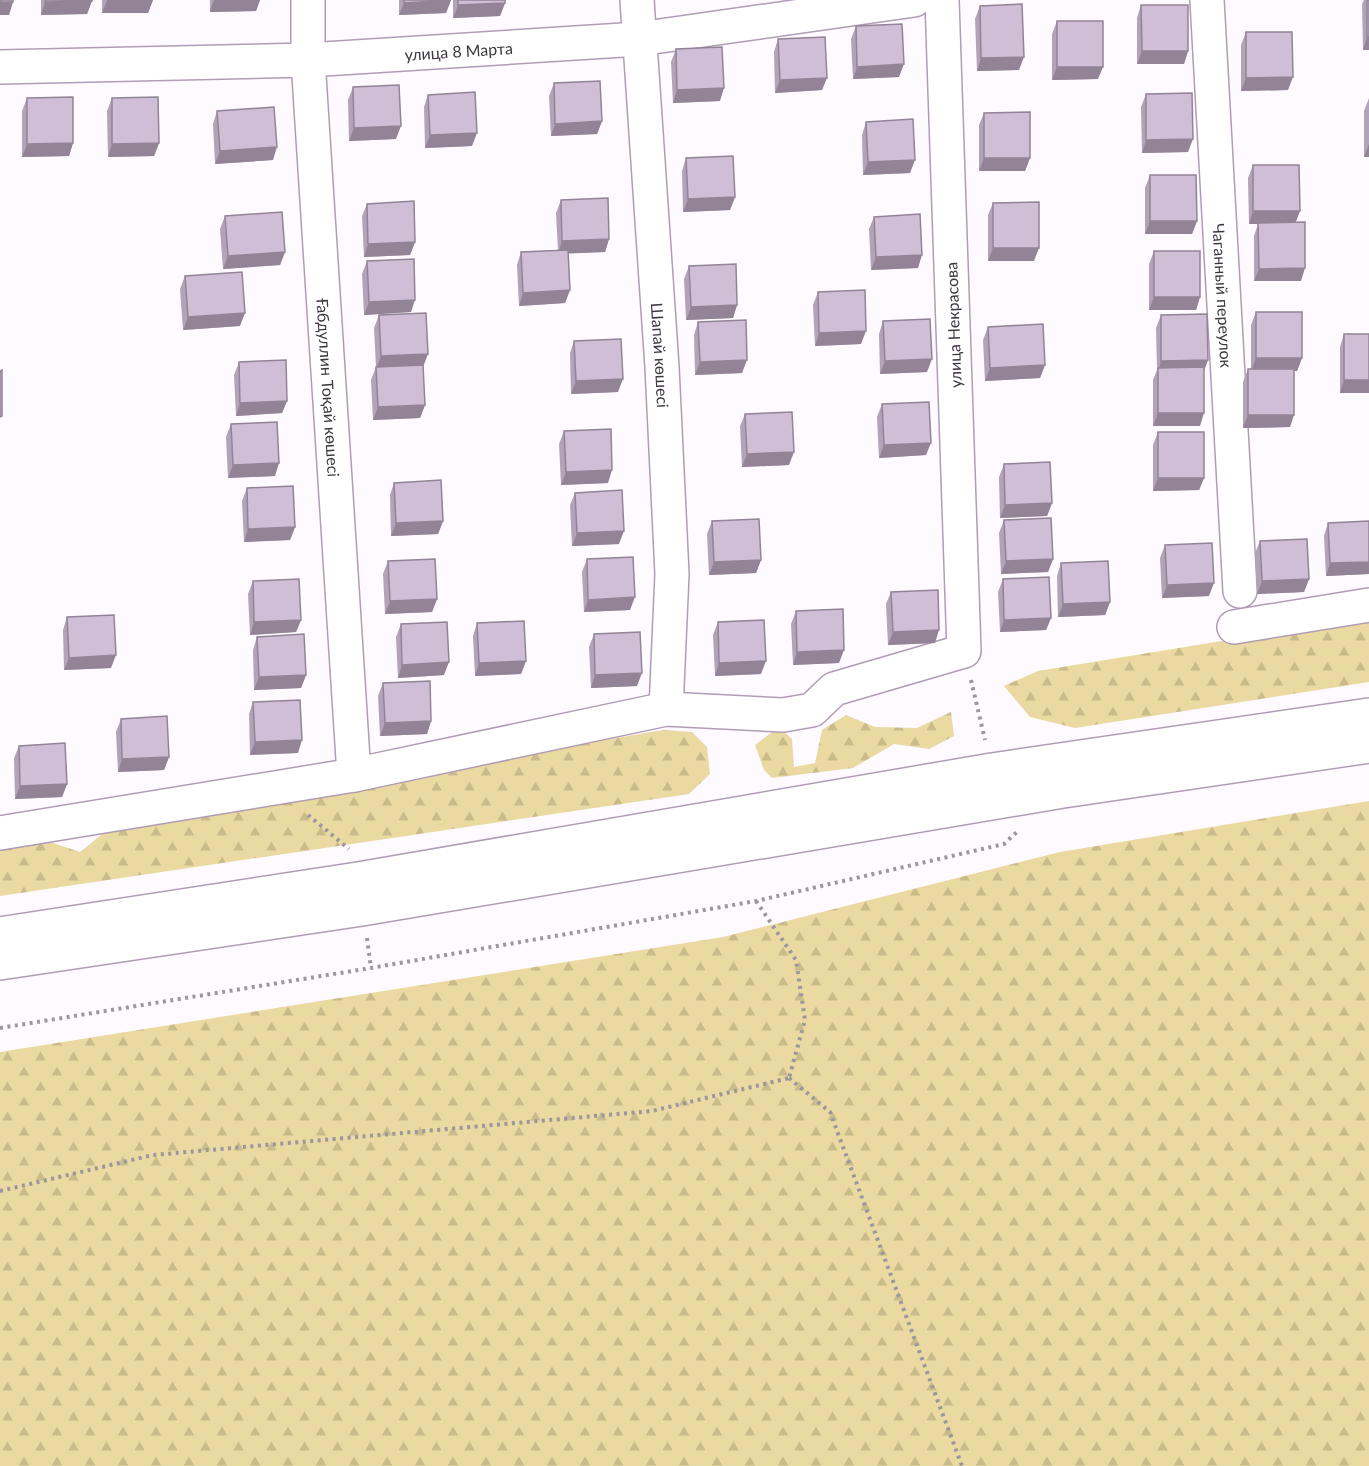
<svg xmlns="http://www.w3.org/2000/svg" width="1369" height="1466" font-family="Lato,sans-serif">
	<defs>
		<pattern id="forest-firs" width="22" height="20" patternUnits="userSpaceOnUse" patternTransform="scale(1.5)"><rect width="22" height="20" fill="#ead9a0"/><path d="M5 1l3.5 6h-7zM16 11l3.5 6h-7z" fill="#cabb8b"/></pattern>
	</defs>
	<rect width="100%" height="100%" fill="#fefaff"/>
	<path fill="url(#forest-firs)" d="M1369,617V682L1075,728L1030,717L1004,686L1038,671Z
		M951,712L954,736L929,749L894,744L853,768L772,778L764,770L755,745L779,727L792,739L794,767L815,763L822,730L846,715L875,727L917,728Z
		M663,730L692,732L707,747L710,774L689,794L0,896V845L38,838L80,852L115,824Z
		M1369,801V1466H0V1052L723,937L1060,852Z"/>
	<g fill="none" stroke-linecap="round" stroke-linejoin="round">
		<defs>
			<g id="minor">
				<path id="s1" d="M308,0V60L354,775"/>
				<path id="s2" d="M637,0L662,367L672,574L666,709"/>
				<path id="s3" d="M1207,0L1240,591"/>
				<path id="s4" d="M0,67L308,60L639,39L914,0"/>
				<path d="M1234,627L1369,605"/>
				<path d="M0,833L354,775L666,709L783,715L812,710L834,689L964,651L942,0"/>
			</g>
			<path id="major" d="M0,934L358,879L992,770L1369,715
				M0,963L362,909L1063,791L1369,746"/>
		</defs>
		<use href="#minor" stroke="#b09db5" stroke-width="36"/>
		<use href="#major" stroke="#b09db5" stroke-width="36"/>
		<path stroke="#9c969e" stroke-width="4" stroke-dasharray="3 4.5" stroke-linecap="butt" d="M971,680L985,740
			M308,815L349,849
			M756,901L796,960L805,1020L789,1078
			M367,938L371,968
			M0,1028L371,968L756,901L1004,844L1018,831
			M789,1078L830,1112L962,1466
			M0,1191L153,1155L652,1111L789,1078"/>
		<use href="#minor" stroke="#fff" stroke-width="33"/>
		<use href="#major" stroke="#fff" stroke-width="33"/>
	</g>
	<path fill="#b3a3b8" d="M41,0H92L87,14L41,15Z
		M102,0H153L148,13H102Z
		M210,0H260L256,11L210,12Z
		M399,0H451L446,13L399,15Z
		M453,0H505V3L500,16L453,18Z
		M1364,0H1369V50H1363L1362,4Z
		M1141,5L1188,51L1184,64H1137V18Z
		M980,6L1019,70L977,71L975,19Z
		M1057,21L1098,79L1052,80V34Z
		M856,26L899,77L853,79L851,39Z
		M1246,32L1288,90L1241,91V45Z
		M778,39L822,90L775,93L774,52Z
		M676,49L720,101L673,103L671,62Z
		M554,83L602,121L597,134L551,136L549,96Z
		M353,87L396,139L349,141L348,100Z
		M1146,94L1188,152L1142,153L1141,107Z
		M428,95L472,146L425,148L424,107Z
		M27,98L73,143L69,156L22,157V111Z
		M112,98L159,143L154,156L108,157L107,111Z
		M1369,98V157H1364V111Z
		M217,111L273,160L215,164L213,124Z
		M984,113L1030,158L1025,171H979V125Z
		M866,122L910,173L863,175L862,135Z
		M686,158L735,197L730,210L683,212L682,171Z
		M1253,165L1300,211L1295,222L1301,281H1254V236L1258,224H1249L1248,178Z
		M1150,175L1197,221L1192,234H1145V188Z
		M561,200L609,239L605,252L568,253L570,290L565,303L519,306L517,265L521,252L558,250L556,213Z
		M993,203L1034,261H988V215Z
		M367,204L415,242L410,255L364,257L362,216Z
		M225,216L285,252L280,265L223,269L220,229Z
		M874,217L918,268L871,270L869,229Z
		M1154,251L1200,297L1196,310H1149V264Z
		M367,261L411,312L364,315L362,274Z
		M689,266L737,305L733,318L686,320L684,279Z
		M185,276L240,326L183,330L180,289Z
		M818,292L861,344L815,346L813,305Z
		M1256,312L1302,358L1297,371H1294L1290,427L1243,428V382L1248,369H1251V325Z
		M379,315L423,366L425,405L420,418L373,420L371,380L376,367L374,328Z
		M1161,315L1208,360L1204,371L1200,426H1153V380L1157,370L1156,328Z
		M883,321L927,372L880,374L879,334Z
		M698,322L742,373L695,375L694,335Z
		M988,327L1045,365L1040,378L985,381L983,340Z
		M1344,334H1369V393H1340V347Z
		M574,341L618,392L571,394L570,353Z
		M239,362L287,401L282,413L236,416L234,375Z
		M882,404L926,455L879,458L877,417Z
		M745,414L789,465L742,467L740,426Z
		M231,424L275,476L228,478L226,437Z
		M564,431L608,483L561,485L559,444Z
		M1158,432L1204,478L1199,490L1153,491V445Z
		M1004,464L1052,503L1047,516L1000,518L999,477Z
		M394,483L443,521L438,534L391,536L390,495Z
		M247,488L295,527L290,540L244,542L242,501Z
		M575,493L619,544L572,546L570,505Z
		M1004,520L1053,559L1048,572L1001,574L999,533Z
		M712,521L761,560L756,573L709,575L707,534Z
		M1369,521V574L1326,576L1324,536L1328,523Z
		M1260,541L1309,579L1304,592L1257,594L1255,553Z
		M1165,545L1209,596L1162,598L1160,558Z
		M587,559L630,610L584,612L582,572Z
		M388,561L437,599L432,612L385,614L383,574Z
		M1061,563L1110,602L1105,615L1058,617L1057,576Z
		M1003,579L1051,618L1046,630L1000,632L998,592Z
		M253,581L301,620L296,632L250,635L248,594Z
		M891,592L935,643L888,645L886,604Z
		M796,611L839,663L793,665L791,624Z
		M67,617L111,668L64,670L63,630Z
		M718,622L761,674L715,676L713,635Z
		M477,623L526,661L521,674L475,676L473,636Z
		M401,624L444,675L398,678L396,637Z
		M594,634L637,686L591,688L589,647Z
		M257,637L306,675L301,688L254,690L253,650Z
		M383,683L431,721L427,734L380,736L378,696Z
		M253,702L298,753L250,755L249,714Z
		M121,719L169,757L164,770L118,772L116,732Z
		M19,746L67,784L62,797L15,799L14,758Z"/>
	<path fill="#928496" d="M107,0H153L148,13H102Z
		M214,0H260L256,11L210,12Z
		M451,0L446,13L399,15L404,3Z
		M92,1L87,14L41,15L45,2Z
		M0,2H13L9,15H0Z
		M505,3L500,16L453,18L458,5Z
		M1367,37H1369V50H1363Z
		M1142,51H1188L1184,64H1137Z
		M1024,57L1019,70L977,71L981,58Z
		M904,64L899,77L853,79L857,67Z
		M1057,67H1103L1098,79L1052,80Z
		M1293,77L1288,90L1241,91L1246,78Z
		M827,78L822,90L775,93L780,80Z
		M724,88L720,101L673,103L677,90Z
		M602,121L597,134L551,136L555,124Z
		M401,126L396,139L349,141L354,128Z
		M477,133L472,146L425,148L430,135Z
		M1193,139L1188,152L1142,153L1146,140Z
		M73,143L69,156L22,157L27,144Z
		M159,143L154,156L108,157L112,144Z
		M1369,144V157H1364Z
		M277,147L273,160L215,164L220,151Z
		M984,158H1030L1025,171H979Z
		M915,160L910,173L863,175L868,162Z
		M735,197L730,210L683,212L688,199Z
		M1253,211H1300L1295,224H1249Z
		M1150,221H1197L1192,234H1145Z
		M609,239L605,252L558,254L562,241Z
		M415,242L410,255L364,257L368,244Z
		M993,248H1039L1034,261H988Z
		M285,252L280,265L223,269L228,256Z
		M922,255L918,268L871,270L876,257Z
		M1305,268L1301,281H1254L1259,269Z
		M570,290L565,303L519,306L523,293Z
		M1154,297H1200L1196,310H1149Z
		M415,300L411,312L364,315L369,302Z
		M737,305L733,318L686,320L691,307Z
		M245,313L240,326L183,330L188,317Z
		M866,331L861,344L815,346L819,333Z
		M428,354L423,367L376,369L381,356Z
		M1256,358H1302L1297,371H1251Z
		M932,359L927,372L880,374L885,361Z
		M747,360L742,373L695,375L700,362Z
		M1208,360L1203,373L1158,371L1161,361Z
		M1045,365L1040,378L985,381L990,368Z
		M623,379L618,392L571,394L576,381Z
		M1344,380H1369V393H1340Z
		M287,401L282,413L236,416L240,403Z
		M425,405L420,418L373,420L378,407Z
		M1158,413H1204L1200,426H1153Z
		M1248,415H1294L1290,427L1243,428Z
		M931,443L926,455L879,458L884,445Z
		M794,452L789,465L742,467L747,454Z
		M279,463L275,476L228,478L233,465Z
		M612,470L608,483L561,485L566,472Z
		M1158,478H1204L1199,490L1153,491Z
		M1052,503L1047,516L1000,518L1005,505Z
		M443,521L438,534L391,536L396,523Z
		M295,527L290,540L244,542L248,529Z
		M624,531L619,544L572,546L577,533Z
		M1053,559L1048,572L1001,574L1006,561Z
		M761,560L756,573L709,575L714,562Z
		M1369,562V574L1326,576L1330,563Z
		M1309,579L1304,592L1257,594L1262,581Z
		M1214,583L1209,596L1162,598L1167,585Z
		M635,597L630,610L584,612L588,600Z
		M437,599L432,612L385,614L390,601Z
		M1110,602L1105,615L1058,617L1063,604Z
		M1051,618L1046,630L1000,632L1004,620Z
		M301,620L296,632L250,635L254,622Z
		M939,630L935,643L888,645L893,632Z
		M844,650L839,663L793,665L797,652Z
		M116,655L111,668L64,670L69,658Z
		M526,661L521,674L475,676L479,663Z
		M766,661L761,674L715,676L719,663Z
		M449,662L444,675L398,678L402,665Z
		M642,673L637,686L591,688L595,675Z
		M306,675L301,688L254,690L259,677Z
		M431,721L427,734L380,736L385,723Z
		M302,740L298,753L250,755L255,742Z
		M169,757L164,770L118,772L122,759Z
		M67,784L62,797L15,799L20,786Z"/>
	<path fill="#d0bdd6" stroke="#928496" stroke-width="1.5" d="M0,0H13V2H0Z
		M45,0H92V1L45,2Z
		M404,0H451L404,3Z
		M458,0H505V3L458,5Z
		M1367,0H1369V37H1367Z
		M1022,4L1024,57L981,58L980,6Z
		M1141,5H1188V51H1142Z
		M1057,21H1103V67H1057Z
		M902,24L904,64L857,67L856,26Z
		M1246,32H1292L1293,77L1246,78Z
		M825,37L827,78L780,80L778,39Z
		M722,47L724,88L677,90L676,49Z
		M600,81L602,121L555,124L554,83Z
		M399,85L401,126L354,128L353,87Z
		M475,92L477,133L430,135L428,95Z
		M1192,93L1193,139L1146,140V94Z
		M73,97V143L27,144V98Z
		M158,97L159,143L112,144V98Z
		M274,107L277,147L220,151L217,111Z
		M1030,112V158H984V113Z
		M913,119L915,160L868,162L866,122Z
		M733,156L735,197L688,199L686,158Z
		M1253,165H1299L1300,211H1253Z
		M1150,175H1196L1197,221H1150Z
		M608,198L609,239L562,241L561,200Z
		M414,201L415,242L368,244L367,204Z
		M1039,202V248H993V203Z
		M282,212L285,252L228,256L225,216Z
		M920,214L922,255L876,257L874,217Z
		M1305,222V268L1259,269L1258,223Z
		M568,250L570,290L523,293L521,252Z
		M1154,251H1200V297H1154Z
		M414,259L415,300L369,302L367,261Z
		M736,264L737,305L691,307L689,266Z
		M242,272L245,313L188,317L185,276Z
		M865,290L866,331L819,333L818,292Z
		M1256,312H1302V358H1256Z
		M426,313L428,354L381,356L379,315Z
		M1207,314L1208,360L1161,361V315Z
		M930,319L932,359L885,361L883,321Z
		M746,320L747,360L700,362L698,322Z
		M1043,324L1045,365L990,368L988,327Z
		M1344,334H1369V380H1344Z
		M621,339L623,379L576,381L574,341Z
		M286,360L287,401L240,403L239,362Z
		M423,365L425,405L378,407L376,367Z
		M1204,367V413H1158V368Z
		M1248,369H1294V415H1248Z
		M2,370V416L0,417V371Z
		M929,402L931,443L884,445L882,404Z
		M792,412L794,452L747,454L745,414Z
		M277,422L279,463L233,465L231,424Z
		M611,429L612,470L566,472L564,431Z
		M1158,432H1204V478H1158Z
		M1050,462L1052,503L1005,505L1004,464Z
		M441,480L443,521L396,523L394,483Z
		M293,486L295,527L248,529L247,488Z
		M622,490L624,531L577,533L575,493Z
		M1051,518L1053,559L1006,561L1004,520Z
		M759,519L761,560L714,562L712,521Z
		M1369,521V562L1330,563L1328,523Z
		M1307,539L1309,579L1262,581L1260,541Z
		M1212,543L1214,583L1167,585L1165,545Z
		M633,557L635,597L588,600L587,559Z
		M435,559L437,599L390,601L388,561Z
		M1108,561L1110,602L1063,604L1061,563Z
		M1049,577L1051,618L1004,620L1003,579Z
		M299,579L301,620L254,622L253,581Z
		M938,590L939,630L893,632L891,592Z
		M843,609L844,650L797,652L796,611Z
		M114,615L116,655L69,658L67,617Z
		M764,620L766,661L719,663L718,622Z
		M524,621L526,661L479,663L477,623Z
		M447,622L449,662L402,665L401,624Z
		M640,632L642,673L595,675L594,634Z
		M304,634L306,675L259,677L257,637Z
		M430,681L431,721L385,723L383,683Z
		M300,700L302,740L255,742L253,702Z
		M167,716L169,757L122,759L121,719Z
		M65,743L67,784L20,786L19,746Z"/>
	<g text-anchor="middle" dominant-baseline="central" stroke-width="5" stroke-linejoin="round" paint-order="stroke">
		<g font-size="16" fill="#3e3640" stroke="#fff">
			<text stroke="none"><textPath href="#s4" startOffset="459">улица 8 Марта</textPath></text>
			<text stroke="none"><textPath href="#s3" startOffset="296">Чаганный переулок</textPath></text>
			<text transform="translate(953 325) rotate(-92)">улица Некрасова</text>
			<text stroke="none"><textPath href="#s2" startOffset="356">Шапай көшесі</textPath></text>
			<text stroke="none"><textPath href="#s1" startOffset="388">Ғабдуллин Тоқай көшесі</textPath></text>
		</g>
	</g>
</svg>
